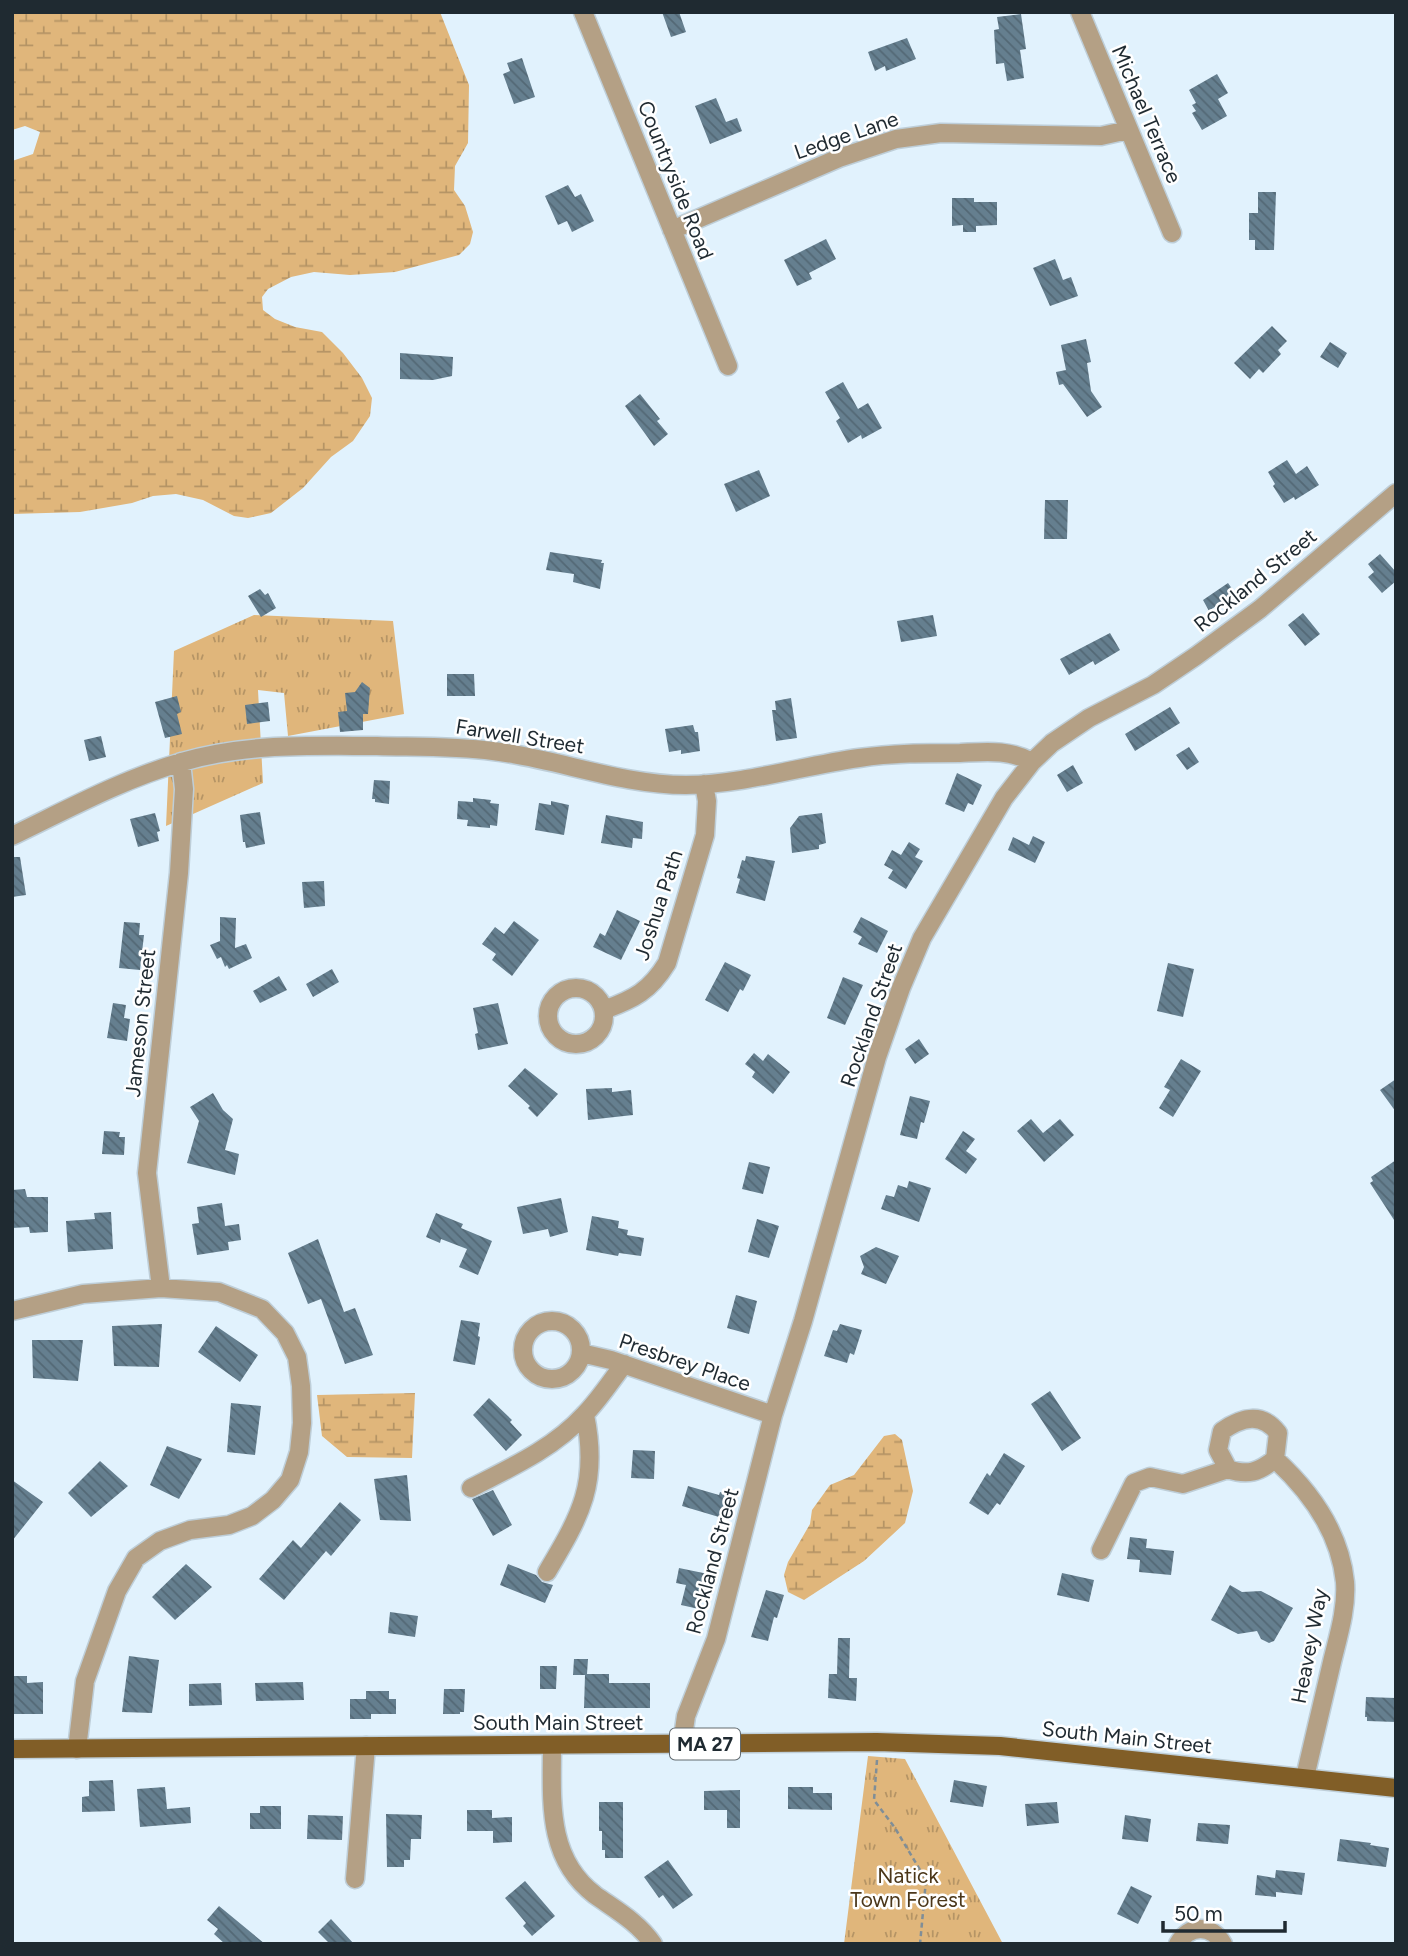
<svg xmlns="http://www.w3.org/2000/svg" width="1408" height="1956" font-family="Figtree,sans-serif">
	<defs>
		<pattern id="wetland-marsh" width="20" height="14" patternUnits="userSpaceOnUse" patternTransform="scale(1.75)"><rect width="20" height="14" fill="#e0b67b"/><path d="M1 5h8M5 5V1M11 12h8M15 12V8" fill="none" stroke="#b59465"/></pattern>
		<pattern id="park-tufts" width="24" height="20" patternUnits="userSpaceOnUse" patternTransform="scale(1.75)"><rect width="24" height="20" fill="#e0b67b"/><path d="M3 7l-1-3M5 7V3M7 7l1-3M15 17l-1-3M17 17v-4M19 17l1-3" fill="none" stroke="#b59465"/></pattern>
		<pattern id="building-back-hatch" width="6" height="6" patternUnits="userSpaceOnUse" patternTransform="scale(1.75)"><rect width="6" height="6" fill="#657f8f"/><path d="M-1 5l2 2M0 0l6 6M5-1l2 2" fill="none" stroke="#536875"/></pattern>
	</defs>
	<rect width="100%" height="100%" fill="#e1f2fd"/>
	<path fill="url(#wetland-marsh)" d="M12,12H440L469,85L468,143L455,166L454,190L465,206L473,232L470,244L459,255L395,272L350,275L314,272L291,277L268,289L262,297L263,310L275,319L295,327L322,332L343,353L362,378L372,398L370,416L353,441L331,457L303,488L271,513L248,518L234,516L203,500L176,494L153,496L132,503L80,512L12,514V161L33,154L40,132L25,126L12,130Z
		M415,1393L412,1458L347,1457L322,1436L317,1395Z
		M895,1434L902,1440L913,1491L905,1523L864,1561L804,1600L788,1592L784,1575L788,1562L810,1524L812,1510L830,1485L854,1475L884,1436Z"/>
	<path fill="url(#park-tufts)" d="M254,615L393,621L404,714L288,736L284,693L258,690L263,783L166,826L174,651Z
		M868,1756L905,1759L1003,1944H844Z"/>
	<path fill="url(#building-back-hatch)" d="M662,12H679L686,32L671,37Z
		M1021,14L1026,49L1020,50L1024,78L1007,81L1004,63L996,64L994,30L999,29L997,17Z
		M907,38L916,59L886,71L885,66L875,71L868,52Z
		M522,58L535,97L514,104L503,74L510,71L507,63Z
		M1217,74L1228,93L1218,99L1227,116L1202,130L1192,113L1196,111L1192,105L1196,103L1189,90Z
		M716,98L726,122L737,118L742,131L710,144L695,106Z
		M568,185L575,197L581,194L594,221L572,232L567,221L558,225L545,196Z
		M1258,192H1276L1274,250H1255V240H1249V213H1258Z
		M952,198H974V202H997V225L976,226V232H963V225L952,226Z
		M826,239L836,259L809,273L812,279L797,286L784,260Z
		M1055,259L1063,280L1071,277L1078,296L1050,306L1033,268Z
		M1272,326L1287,341L1278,350L1281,354L1263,373L1259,369L1250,379L1234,363Z
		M1086,339L1091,362L1087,363L1091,391L1102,407L1087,417L1063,384L1059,385L1056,372L1066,370L1061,345Z
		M1330,342L1347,353L1338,368L1320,357Z
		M400,353L453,357L452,376L433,380L400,379Z
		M843,382L858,409L868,403L882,428L862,439L861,435L848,443L836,421L840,418L825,392Z
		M640,394L660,419L657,421L668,434L654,446L625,406Z
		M1287,460L1296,474L1307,466L1319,485L1295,500L1294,497L1284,503L1273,486L1275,484L1268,472Z
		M759,470L770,496L736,512L724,484Z
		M1045,500H1068L1067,539H1044Z
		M550,552L602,560L601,563H604L600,589L573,582L574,574L546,570Z
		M1380,554L1396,572V581L1382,593L1368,577L1374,572L1368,564Z
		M1228,583L1240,600L1228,609L1223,601L1209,611L1203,600Z
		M260,589L265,595L268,593L276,608L261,617L248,596Z
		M1303,613L1320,634L1305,646L1288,625Z
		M933,615L937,636L901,642L897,621Z
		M1110,633L1120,650L1095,665L1093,661L1069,675L1060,659Z
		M447,674H474L475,696H447Z
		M362,682L370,688L368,714H363V730L340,732L338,712L347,711L345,693L355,692Z
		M177,696L181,712L177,714L182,734L165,738L155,702Z
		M791,698L797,738L776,741L772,710H776L775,701Z
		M268,702L270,721L247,724L245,705Z
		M1170,707L1180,723L1135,751L1125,734Z
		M693,725L695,732H698L700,751L681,754V750L669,752L665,729Z
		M101,736L106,757L89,761L84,740Z
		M1189,747L1199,762L1187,770L1176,755Z
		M1073,765L1083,783L1067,792L1057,775Z
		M957,773L982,785L973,805L968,803L964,812L945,804Z
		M374,780L390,781L389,804L375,802V799H372Z
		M473,798L491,800L490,803L499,804L497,826L490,825V828L467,826L468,820L457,819L458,801L473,802Z
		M551,801L569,805L564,835L535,830L539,803L551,805Z
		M260,812L265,844L246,848L245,842H243L240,815Z
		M155,813L160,831L157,832L159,841L138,847L130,819Z
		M822,813L826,843L819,845V849L792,853L790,828L799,816Z
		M606,815L643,822L642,839L633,838L632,848L601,843Z
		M1033,836L1045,842L1035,863L1008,850L1013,837L1029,845Z
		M909,842L920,849L915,857L923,861L906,889L888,878L893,870L884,865L892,850L901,855Z
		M746,856L775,861L765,901L736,893L740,879L737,878L742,860L745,861Z
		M12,857H20L26,895L12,897Z
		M324,881L325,906L304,908L302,882Z
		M617,910L640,921L621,960L593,947L600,933L605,936Z
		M220,917L236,918L235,948L246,944L252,958L229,969L227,965L225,967L221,957L217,959L210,945L220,941Z
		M861,917L888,931L877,953L858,944L862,937L853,932Z
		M514,921L539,940L512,976L492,960L496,954L482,944L495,927L504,934Z
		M124,922L140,923L139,935H144L140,970L119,968Z
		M725,962L751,975L743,991L740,989L728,1012L705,1000Z
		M1168,963L1194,969L1183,1017L1157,1011Z
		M332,969L339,982L313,997L306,984Z
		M279,976L287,990L260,1003L253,991Z
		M843,977L863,985L845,1025L827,1018Z
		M113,1003L126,1005L124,1018L130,1019L127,1041L107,1038Z
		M498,1003L508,1044L478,1050L475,1034L478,1033L473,1008Z
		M919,1039L929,1054L915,1064L905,1049Z
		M754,1053L763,1061L768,1054L790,1072L773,1094L752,1077L755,1072L745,1064Z
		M1181,1059L1201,1071L1173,1117L1159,1108L1170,1090L1164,1087Z
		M525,1068L558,1094L537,1117L528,1108L530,1106L508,1086Z
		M1396,1079V1112L1380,1090Z
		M612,1088V1092L631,1090L633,1115L588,1120L586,1089Z
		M213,1093L223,1110L233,1119L225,1150L239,1154L235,1175L187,1163L199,1121L190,1107Z
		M910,1096L930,1101L924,1123L921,1122L917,1139L900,1135Z
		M1031,1119L1043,1133L1060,1119L1074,1135L1044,1162L1017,1131Z
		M104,1131L120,1132L119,1137H125L124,1155L102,1154Z
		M963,1131L975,1139L966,1151L977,1159L966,1174L945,1159Z
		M1396,1160V1223L1370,1183L1373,1181L1371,1177Z
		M749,1162L770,1167L763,1194L742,1189Z
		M909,1181L931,1188L919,1222L881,1209L886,1195L894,1197L898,1185L907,1188Z
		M25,1189L27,1197H48V1232L30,1233L29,1227L12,1228V1190Z
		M561,1198L568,1232L550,1237L548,1229L523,1234L517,1207Z
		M222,1203L225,1226L239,1224L241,1240L228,1242L229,1250L197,1255L192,1224L199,1223L197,1207Z
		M111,1212L113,1249L68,1252L66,1221L95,1219L94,1213Z
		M436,1213L463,1224L461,1228L492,1241L478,1275L459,1267L467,1249L441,1239L440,1243L426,1237Z
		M592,1216L619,1221L618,1228L628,1230L627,1235L644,1238L641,1256L619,1253L618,1256L586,1250Z
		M757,1219L779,1226L769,1258L748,1252Z
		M318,1239L344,1312L355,1308L373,1355L345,1364L321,1299L308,1304L288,1253Z
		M876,1247L899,1256L886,1284L861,1274L864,1267L860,1256Z
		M736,1295L757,1301L749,1334L727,1328Z
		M461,1320L480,1323L478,1336L480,1337L475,1365L453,1361Z
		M162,1324L159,1367L114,1366L112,1326Z
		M840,1324L862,1330L854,1355L850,1353L847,1363L824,1356L833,1330L837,1331Z
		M216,1326L258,1355L240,1382L198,1352Z
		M32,1340H83L78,1381L33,1378Z
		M1050,1391L1081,1438L1062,1451L1031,1404Z
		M489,1398L512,1420L510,1422L522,1435L506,1451L473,1415Z
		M231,1403L261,1406L255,1455L227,1452Z
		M167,1446L202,1459L179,1499L150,1485Z
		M633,1450L655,1451L654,1479L631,1478Z
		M1004,1453L1025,1466L1000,1505L997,1503L988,1515L969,1503L987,1473L990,1476Z
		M100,1461L128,1486L91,1517L68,1493Z
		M407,1475L411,1521L380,1520L374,1479Z
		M12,1480L43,1502L12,1541Z
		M688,1486L719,1495L720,1492L736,1497L729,1520L682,1506Z
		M493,1490L512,1525L493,1536L472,1499Z
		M340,1502L361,1520L331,1556L326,1551L284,1600L259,1579L293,1540L301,1548Z
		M1130,1537L1147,1539L1146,1548L1174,1551L1171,1575L1139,1572L1140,1560L1127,1559Z
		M186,1564L212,1587L175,1620L152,1597Z
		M508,1564L536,1575L542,1582L553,1585L545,1603L500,1585Z
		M679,1568L713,1575L709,1592L703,1591L699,1609L681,1605L686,1585L676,1583Z
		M1062,1573L1094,1580L1089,1602L1057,1595Z
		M1230,1585L1242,1592L1261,1591L1293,1608L1274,1641L1269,1643L1261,1639L1257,1631L1238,1634L1211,1620Z
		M766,1590L784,1595L777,1618L774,1617L768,1641L751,1637Z
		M390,1612L418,1616L415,1637L388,1633Z
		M838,1638H850L849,1678H857L856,1701L828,1698L829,1674H837Z
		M129,1656L159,1660L152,1713L122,1712Z
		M574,1659H588L587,1674H609V1683H650V1708H584L585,1675H573Z
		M540,1666H557L556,1689H540Z
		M13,1676H27V1683L43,1682V1714H12Z
		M303,1682L304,1700L256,1701L255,1683Z
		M221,1683L222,1705L189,1706V1684Z
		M444,1689H465L464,1712H460V1714H443Z
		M366,1691H389V1699H396V1714H371V1719H350V1699H366Z
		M1366,1697L1396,1698V1722L1367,1721V1717H1365Z
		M113,1780L115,1811L82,1812V1797L89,1796V1781Z
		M954,1780L987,1786L983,1807L950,1802Z
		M165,1787L167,1809L190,1807L191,1823L140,1827L137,1789Z
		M788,1787H813V1793H832V1810L788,1809Z
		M740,1790V1828H727V1810H704V1791Z
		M599,1802H623V1858H605V1850H602V1831H599Z
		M1057,1802L1059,1823L1027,1826L1025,1804Z
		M260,1806H281V1829H250V1813H260Z
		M467,1810H492V1818L512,1817V1842L493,1843V1831H467Z
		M386,1814L422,1815L421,1839H411L410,1860H404V1867H387Z
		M308,1815L343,1816L342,1840L307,1839Z
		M1125,1815L1151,1819L1148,1842L1122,1839Z
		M1198,1823L1230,1825L1228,1844L1196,1841Z
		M1340,1839L1371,1843L1370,1845L1389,1848L1386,1867L1337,1861Z
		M668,1860L693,1895L673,1909L663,1895L659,1898L644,1877Z
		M1276,1870L1305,1873L1302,1895L1276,1892V1897L1255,1895L1257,1875L1275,1878Z
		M525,1881L555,1916L532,1936L523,1926L526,1923L505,1898Z
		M1131,1886L1152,1896L1138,1924L1117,1914Z
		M219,1906L265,1944H225L214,1934L218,1929L207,1920Z
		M331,1919L354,1944H330L318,1932Z"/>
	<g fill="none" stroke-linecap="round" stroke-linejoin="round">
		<defs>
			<path id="minor" d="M583,12L728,366
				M1080,12L1172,233
				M672,230L839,158L896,139L941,133L1101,136L1128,130
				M12,836C68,809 123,779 182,762C246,743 312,746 377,746C416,747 455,746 493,751C558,759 621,785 686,785C745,784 802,766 859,758C892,753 926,753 960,753C985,752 1009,749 1032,762
				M548 1016a28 28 0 1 1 56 0a28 28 0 1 1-56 0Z
				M604,1010C634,999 650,991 667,963L705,835L707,801L704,784
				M161,1288L147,1173L179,873L184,789L181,762
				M12,1311L83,1294L161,1288L219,1292L262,1309L285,1333L297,1357L301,1386L302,1423L299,1452L290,1480L273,1500L252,1516L229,1525L190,1530L160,1541L136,1558L117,1591L85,1681L77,1749
				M523 1350a29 29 0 1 1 58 0a29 29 0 1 1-58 0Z
				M581,1353L611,1360L773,1415
				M1275,1459L1278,1433C1262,1412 1242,1417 1222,1431L1218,1450L1228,1469C1248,1476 1259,1472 1275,1459C1311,1492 1340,1532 1345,1582C1347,1609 1338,1637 1332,1662C1323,1700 1314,1739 1305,1777
				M471,1488C510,1468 554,1448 584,1415C599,1400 611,1381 624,1364
				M1101,1550L1134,1483L1150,1477L1183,1484L1228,1469
				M547,1572C581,1515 599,1483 585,1415
				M682,1744L686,1716L716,1639L773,1415L803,1321L877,1057L901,988L922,938L1004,798L1032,762L1052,743L1089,718L1153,685L1196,656L1260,609L1396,493
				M552,1745C552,1800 546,1858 595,1895C616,1910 638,1922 653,1944
				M355,1879L366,1746
				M1178,1944C1189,1924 1212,1924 1223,1944"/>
			<path id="major" d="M12,1749L877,1742L1000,1746L1396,1788"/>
		</defs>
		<use href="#minor" stroke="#beced8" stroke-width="21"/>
		<use href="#major" stroke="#beced8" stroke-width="21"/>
		<path stroke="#808e97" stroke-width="2.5" stroke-dasharray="5 3.5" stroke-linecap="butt" d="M877,1760L874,1800L895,1828L926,1880L920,1944"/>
		<use href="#minor" stroke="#b4a085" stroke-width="18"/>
		<use href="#major" stroke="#815e27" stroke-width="18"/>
	</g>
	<g text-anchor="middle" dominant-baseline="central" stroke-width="5" stroke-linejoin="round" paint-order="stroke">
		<rect fill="#fff" stroke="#626a6f" stroke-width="2" x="670" y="1728.5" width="70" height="31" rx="5"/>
		<g font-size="19" font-weight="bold" fill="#1f2a31">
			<text x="705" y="1744">MA 27</text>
		</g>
		<g font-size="21" fill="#1f2a31" stroke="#fff">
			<text transform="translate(1147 114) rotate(67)">Michael Terrace</text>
			<text transform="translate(846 135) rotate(-19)">Ledge Lane</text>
			<text transform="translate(676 180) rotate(68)">Countryside Road</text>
			<text transform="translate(1255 580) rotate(-39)">Rockland Street</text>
			<text transform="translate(520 736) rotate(9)">Farwell Street</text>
			<text transform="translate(658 905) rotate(-72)">Joshua Path</text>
			<text transform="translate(871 1015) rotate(-71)">Rockland Street</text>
			<text transform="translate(140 1023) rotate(-84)">Jameson Street</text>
			<text transform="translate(685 1362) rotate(19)">Presbrey Place</text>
			<text transform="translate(712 1561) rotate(-75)">Rockland Street</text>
			<text transform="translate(1309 1646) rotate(-79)">Heavey Way</text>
			<text x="558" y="1722">South Main Street</text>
			<text transform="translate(1127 1737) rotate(6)">South Main Street</text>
		</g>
		<g font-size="21" fill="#4b371a" stroke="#fff">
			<text x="908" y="1875">Natick<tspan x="908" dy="24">Town Forest</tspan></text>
		</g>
	</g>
	<rect width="1408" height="1956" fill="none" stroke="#1f2a31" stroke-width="28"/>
	<path d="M1163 1921v10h122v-10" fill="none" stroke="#1f2a31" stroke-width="3.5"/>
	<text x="1174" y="1921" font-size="21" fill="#1f2a31" stroke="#ffffff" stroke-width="5" paint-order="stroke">50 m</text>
</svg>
